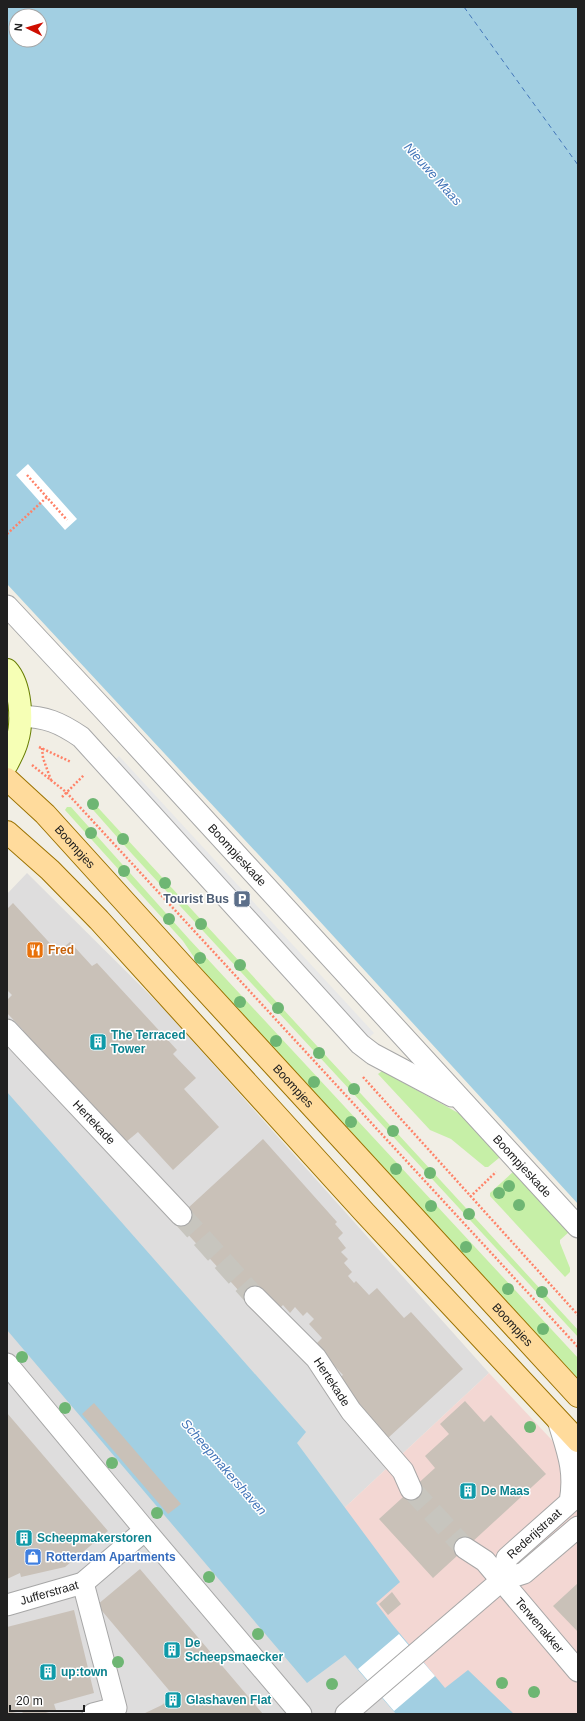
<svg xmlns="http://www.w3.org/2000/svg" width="585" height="1721" font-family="Arial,sans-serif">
	<rect width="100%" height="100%" fill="#f1eee5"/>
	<path fill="#dedddd" d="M27,873L163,1008L489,1373L340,1512L7,1125V894Z
		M7,1202L398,1714H7Z"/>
	<path fill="#f3d7d3" d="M489,1373L578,1468V1714H455L364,1598L340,1512Z"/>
	<path fill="#c6efa7" d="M88,800H91L578,1330V1337L133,855L87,803Z
		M67,807H71L189,939L578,1358V1380L214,987L183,941L65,810Z
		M382,1071L462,1115L500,1155L499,1158L488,1167H485L451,1139L430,1130L378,1074Z
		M514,1171L569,1232L560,1240V1243L570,1268V1272L565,1277L490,1196V1193Z"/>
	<path fill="#e8e8e8" d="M119,756L374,1033L365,1041L111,764Z"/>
	<path fill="#a2cfe2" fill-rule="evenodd" d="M7,7H578V1204L283,881L7,584ZM16,16H40V40H16Z
		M7,1092L306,1432L297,1443L400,1582L376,1603L392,1624L445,1688L468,1670L514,1714H396L345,1655L307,1683L7,1330Z"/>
	<path fill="#fff" d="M28,464L77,519L65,530L16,475Z
		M399,1634L435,1676L394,1711L358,1669Z"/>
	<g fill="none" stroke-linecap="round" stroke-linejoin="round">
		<path stroke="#4376b9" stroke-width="1" stroke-dasharray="5 4" stroke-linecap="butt" d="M464,7L578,165"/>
	</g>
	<path fill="#c9c1b8" d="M13,903L58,952L70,942L92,966L97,963L177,1050L173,1054L196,1078L184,1089L219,1127L173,1170L138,1132L126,1142L19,1034L23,1030L7,1013V1000L12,995L7,990V909Z
		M263,1139L337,1222L335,1224L343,1233L338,1238L346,1248L341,1252L348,1259L344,1263L352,1272L348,1276L354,1283L356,1281L369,1295L377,1288L404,1318L411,1312L463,1369L388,1438L335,1381L343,1375L315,1345L322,1338L309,1324L314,1319L307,1312L303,1316L295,1307L290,1313L283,1305L279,1309L249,1302L175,1220Z
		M465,1401L484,1422L491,1415L546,1474L433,1578L379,1519L435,1468L425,1456L449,1434L440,1424Z
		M94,1403L181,1504L168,1514L82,1414Z
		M7,1413L108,1531L65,1567L21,1577L20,1573L7,1579Z
		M140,1569L263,1714H143L162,1705L173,1695L97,1605Z
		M578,1583V1632L553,1606Z
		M392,1592L401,1604L388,1615L379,1604Z
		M74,1610L94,1693L54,1704L56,1710L42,1714H23L22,1711L7,1714V1627Z"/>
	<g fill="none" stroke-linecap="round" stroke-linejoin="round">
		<path stroke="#c7c5be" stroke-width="21" stroke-dasharray="21 10" stroke-linecap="butt" d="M181,1215L255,1297
			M411,1489L465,1548"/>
		<defs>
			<g id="street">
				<path id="s1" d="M7,606L105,711L578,1227"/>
				<path d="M20,716C46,717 59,722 81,737L360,1044L373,1054L452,1096"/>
				<path id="s2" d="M7,1030L181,1215"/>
				<path id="s3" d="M255,1297L316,1358L351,1411L403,1471L411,1489"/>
				<path d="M7,1364L145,1530L301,1714"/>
				<path id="s4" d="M465,1548L485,1561L578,1671"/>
				<path id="s5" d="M502,1580L507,1558L570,1502C576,1470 567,1450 558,1420"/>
				<path d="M83,1583L116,1708L93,1714"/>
				<path id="s6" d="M7,1605L83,1583L145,1530"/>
				<path d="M346,1714L502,1580L524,1573L578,1527"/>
			</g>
			<path id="secondary" d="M7,670C21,685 23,722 17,741C15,749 11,756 7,764"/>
			<g id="primary">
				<path id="s7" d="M7,779L45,814L183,966L578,1396"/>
				<path d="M7,832L50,870L99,920L365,1213L578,1441"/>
			</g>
		</defs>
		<use href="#street" stroke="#a7a7a7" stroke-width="23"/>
		<use href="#secondary" stroke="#677d00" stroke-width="24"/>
		<use href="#primary" stroke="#9b7200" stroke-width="24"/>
		<path stroke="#ff8268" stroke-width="2.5" stroke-dasharray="2 2" stroke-linecap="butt" d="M27,475L67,520
			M7,534L47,497
			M39,747L71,762
			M42,748L43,758L51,780
			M32,765L66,792L578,1347
			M62,797L84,775
			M363,1077L578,1315
			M470,1197L496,1172"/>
		<use href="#street" stroke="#fff" stroke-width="21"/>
		<use href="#secondary" stroke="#f6ffb5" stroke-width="22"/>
		<use href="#primary" stroke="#ffdb9c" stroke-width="22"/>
	</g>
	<g fill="#6eb673">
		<circle cx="93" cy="804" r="6"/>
		<circle cx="91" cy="833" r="6"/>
		<circle cx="123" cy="839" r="6"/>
		<circle cx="124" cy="871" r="6"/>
		<circle cx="165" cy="883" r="6"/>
		<circle cx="169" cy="919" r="6"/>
		<circle cx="201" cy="924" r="6"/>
		<circle cx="200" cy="958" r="6"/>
		<circle cx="240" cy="965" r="6"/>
		<circle cx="240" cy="1002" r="6"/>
		<circle cx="278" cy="1008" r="6"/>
		<circle cx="276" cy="1041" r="6"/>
		<circle cx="319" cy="1053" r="6"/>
		<circle cx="314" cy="1082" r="6"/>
		<circle cx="354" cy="1089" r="6"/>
		<circle cx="351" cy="1122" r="6"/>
		<circle cx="393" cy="1131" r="6"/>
		<circle cx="396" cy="1169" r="6"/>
		<circle cx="430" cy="1173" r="6"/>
		<circle cx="509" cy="1186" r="6"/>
		<circle cx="499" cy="1193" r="6"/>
		<circle cx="519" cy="1205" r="6"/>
		<circle cx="431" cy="1206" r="6"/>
		<circle cx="469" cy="1214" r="6"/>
		<circle cx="466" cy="1247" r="6"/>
		<circle cx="508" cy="1289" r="6"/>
		<circle cx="542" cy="1292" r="6"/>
		<circle cx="543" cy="1329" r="6"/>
		<circle cx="22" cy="1357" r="6"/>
		<circle cx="65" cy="1408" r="6"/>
		<circle cx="530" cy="1427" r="6"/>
		<circle cx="112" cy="1463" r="6"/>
		<circle cx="157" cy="1513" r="6"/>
		<circle cx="209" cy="1577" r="6"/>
		<circle cx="258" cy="1634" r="6"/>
		<circle cx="118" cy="1662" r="6"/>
		<circle cx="502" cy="1683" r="6"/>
		<circle cx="332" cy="1684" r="6"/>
		<circle cx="534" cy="1692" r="6"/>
	</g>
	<defs>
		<symbol id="parking-square" viewBox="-11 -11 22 22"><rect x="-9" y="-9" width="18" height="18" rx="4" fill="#5c6f8a" stroke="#fff"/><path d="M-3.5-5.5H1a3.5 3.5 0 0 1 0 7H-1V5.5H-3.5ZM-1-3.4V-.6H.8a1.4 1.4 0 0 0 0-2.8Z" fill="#fff"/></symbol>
		<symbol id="restaurant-square" viewBox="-11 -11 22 22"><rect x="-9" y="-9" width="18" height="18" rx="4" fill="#e8710a" stroke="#fff"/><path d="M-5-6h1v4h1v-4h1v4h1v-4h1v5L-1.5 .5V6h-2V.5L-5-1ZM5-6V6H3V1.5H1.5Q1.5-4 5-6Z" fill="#fff"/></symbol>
		<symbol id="building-square" viewBox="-11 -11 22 22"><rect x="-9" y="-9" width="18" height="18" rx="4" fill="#0f9aa8" stroke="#fff"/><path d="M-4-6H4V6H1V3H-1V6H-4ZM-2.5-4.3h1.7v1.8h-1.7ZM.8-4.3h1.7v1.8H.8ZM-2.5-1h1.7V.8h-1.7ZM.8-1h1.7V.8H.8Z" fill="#fff"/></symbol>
		<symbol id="shop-square" viewBox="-11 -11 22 22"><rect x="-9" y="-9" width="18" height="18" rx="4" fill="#3f7fe0" stroke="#fff"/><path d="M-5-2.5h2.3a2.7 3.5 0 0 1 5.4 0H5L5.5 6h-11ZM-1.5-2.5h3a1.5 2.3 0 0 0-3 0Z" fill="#fff"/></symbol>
	</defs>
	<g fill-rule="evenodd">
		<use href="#parking-square" x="232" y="889" width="20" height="20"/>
		<use href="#restaurant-square" x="25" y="940" width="20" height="20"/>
		<use href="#building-square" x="88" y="1032" width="20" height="20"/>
		<use href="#building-square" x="458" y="1481" width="20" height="20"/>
		<use href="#building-square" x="14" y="1528" width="20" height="20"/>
		<use href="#shop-square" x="23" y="1547" width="20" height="20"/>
		<use href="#building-square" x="162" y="1640" width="20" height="20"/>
		<use href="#building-square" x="38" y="1662" width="20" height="20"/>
		<use href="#building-square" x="163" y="1690" width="20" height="20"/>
	</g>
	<g text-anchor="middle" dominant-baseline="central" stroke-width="3" stroke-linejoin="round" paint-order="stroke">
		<g font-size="12" fill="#202020" stroke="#fff">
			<text stroke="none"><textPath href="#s7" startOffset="96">Boompjes</textPath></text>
			<text stroke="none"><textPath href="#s1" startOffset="339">Boompjeskade</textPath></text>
			<text stroke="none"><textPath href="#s7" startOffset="420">Boompjes</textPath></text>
			<text stroke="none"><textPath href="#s2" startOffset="127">Hertekade</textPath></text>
			<text stroke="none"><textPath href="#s1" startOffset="761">Boompjeskade</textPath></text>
			<text stroke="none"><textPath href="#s7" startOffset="744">Boompjes</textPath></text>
			<text stroke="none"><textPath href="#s3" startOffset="115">Hertekade</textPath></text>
			<text stroke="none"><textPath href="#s5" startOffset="59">Rederijstraat</textPath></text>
			<text stroke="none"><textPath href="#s6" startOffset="44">Jufferstraat</textPath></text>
			<text stroke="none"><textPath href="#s4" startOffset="108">Terwenakker</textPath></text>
		</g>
		<g font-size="12" font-weight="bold" fill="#4e5e75" stroke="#fff" text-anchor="end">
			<text x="229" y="899">Tourist Bus</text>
		</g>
		<g font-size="12" font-weight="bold" fill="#c56008" stroke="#fff" text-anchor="start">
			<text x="48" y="950">Fred</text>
		</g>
		<g font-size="12" font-weight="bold" fill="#0d838f" stroke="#fff" text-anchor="start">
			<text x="111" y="1035">The Terraced<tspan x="111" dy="14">Tower</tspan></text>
			<text x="481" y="1491">De Maas</text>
			<text x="37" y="1538">Scheepmakerstoren</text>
			<text x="185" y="1643">De<tspan x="185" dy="14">Scheepsmaecker</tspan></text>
			<text x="61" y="1672">up:town</text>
			<text x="186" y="1700">Glashaven Flat</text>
		</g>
		<g font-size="12" font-weight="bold" fill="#366cbe" stroke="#fff" text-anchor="start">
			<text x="46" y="1557">Rotterdam Apartments</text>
		</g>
		<g font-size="13" font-style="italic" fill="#4376b9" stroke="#fff">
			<text transform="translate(433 174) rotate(48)">Nieuwe Maas</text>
			<text transform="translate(224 1467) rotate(49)">Scheepmakershaven</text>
		</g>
	</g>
	<rect width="585" height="1721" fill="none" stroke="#202020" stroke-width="16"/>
	<g transform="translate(28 28) rotate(275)"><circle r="19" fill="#ffffff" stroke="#a6a6a6"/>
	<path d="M0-3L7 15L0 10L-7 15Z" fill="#cf0e00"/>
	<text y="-6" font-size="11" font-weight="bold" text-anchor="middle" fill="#202020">N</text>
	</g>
	<path d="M10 1705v6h74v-6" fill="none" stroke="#202020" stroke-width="2"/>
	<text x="16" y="1705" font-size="12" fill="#202020" stroke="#ffffff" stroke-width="3" paint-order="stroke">20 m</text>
</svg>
